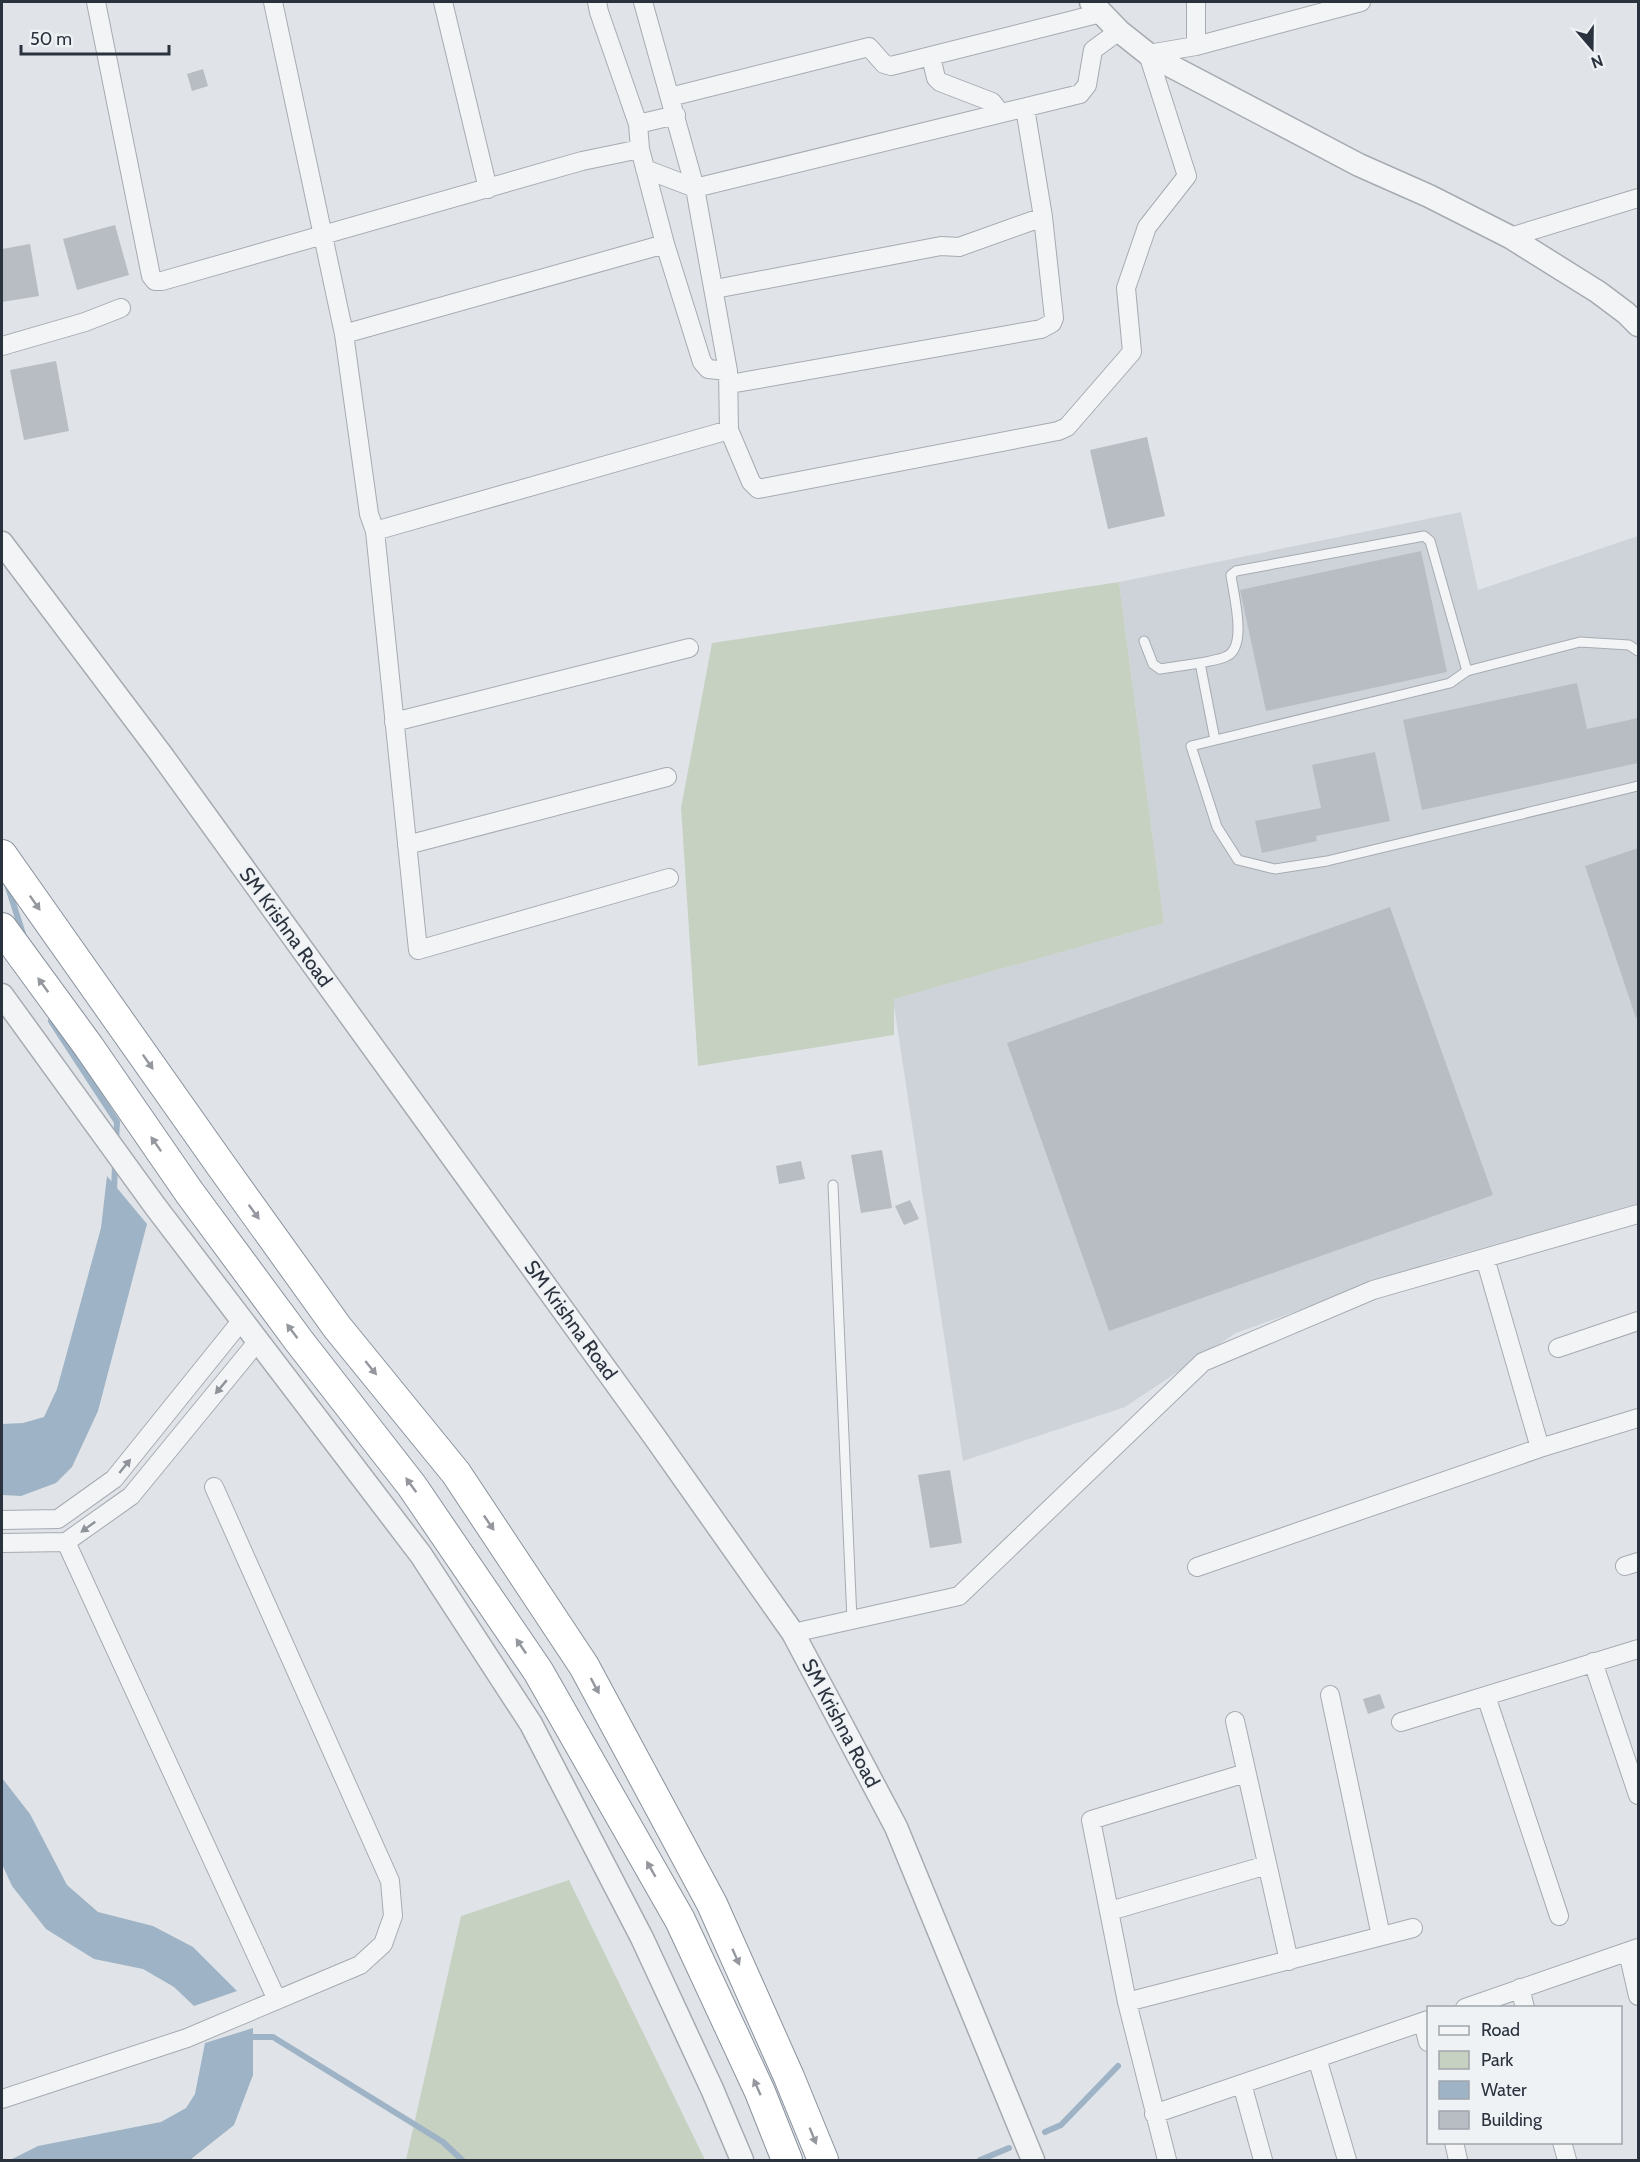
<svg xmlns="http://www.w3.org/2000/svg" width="1640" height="2162" font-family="Cabin,sans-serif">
	<rect width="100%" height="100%" fill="#e0e4e8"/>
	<path fill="#ced3da" d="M1461,512L1478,590L1638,536V1205L1442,1259L1236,1333L1125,1407L963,1461L893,999L1164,923L1119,582Z"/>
	<path fill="#c6d1c2" d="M1119,582L1164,923L894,999V1035L698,1066L681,808L712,643Z
		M569,1880L705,2160H406L461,1916Z"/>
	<path fill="#9eb3c5" d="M107,1176L147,1224L98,1411L72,1467L56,1483L21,1496L2,1495V1424L23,1423L44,1417L57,1389L101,1228Z
		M2,1778L30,1814L67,1885L98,1912L153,1926L193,1947L237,1991L194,2006L174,1987L143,1969L94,1959L46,1929L12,1886L2,1864Z
		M253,2028V2075L234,2125L190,2160H10L38,2146L161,2122L186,2108L195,2094L205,2043Z"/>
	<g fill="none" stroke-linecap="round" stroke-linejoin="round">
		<path stroke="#9eb3c5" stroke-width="6" d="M7,884L23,934
			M51,1021L117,1122L116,1141
			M114,1192L115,1163
			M247,2037H273L443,2142L462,2160
			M1045,2132L1061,2125L1118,2066
			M980,2160L1009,2148"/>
	</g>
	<path fill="#b8bdc4" d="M203,69L208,86L192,91L187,74Z
		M115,225L129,275L77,290L63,239Z
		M30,244L39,296L2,302V249Z
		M56,361L69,431L24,440L10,370Z
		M1147,437L1165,516L1108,529L1090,450Z
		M1421,551L1447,672L1266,711L1240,590Z
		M1577,683L1587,729L1638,718V763L1422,810L1403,720Z
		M1375,752L1390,821L1316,836L1317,841L1262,853L1255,821L1321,808L1312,765Z
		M1638,848V1017L1636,1018L1585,866Z
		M1390,907L1493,1195L1109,1331L1007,1043Z
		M882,1150L892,1208L861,1213L851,1155Z
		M801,1161L805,1179L779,1184L776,1166Z
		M910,1200L919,1219L904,1225L895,1206Z
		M950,1470L962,1543L930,1548L918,1475Z
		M1380,1694L1385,1708L1368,1714L1363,1699Z"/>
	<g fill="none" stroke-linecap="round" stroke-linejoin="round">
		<defs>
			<path id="service" d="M1144,641L1153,664L1160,669L1200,663L1215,740
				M1638,651L1629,645L1580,642L1467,671L1450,683L1191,746L1217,827L1238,860L1275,869L1327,861L1638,786
				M1200,663C1208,661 1220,660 1227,656C1248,646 1233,593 1231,575L1236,571L1424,536L1430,541L1467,671
				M833,1185L852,1620"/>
			<path id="minor" d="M96,2L151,276L155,281H162L582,161L640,149
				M273,2L344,334L369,514L375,531L418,950L669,878
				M443,2L488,189
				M597,2L599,12L638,124L676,115
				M643,2L695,188L728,371L729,430L751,482L758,489L1058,431L1067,427L1132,352L1126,288L1147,227L1187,176L1148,54L1196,46L1361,2
				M1196,2V46
				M931,57L936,78L940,82L992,102L1000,112
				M670,97L865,48L869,47L884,64L891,66L1101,13
				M638,124L640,149L665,244L702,362L708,369L728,371
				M645,169L695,188L1080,94L1087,85L1093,50L1119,31
				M1510,237L1638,198
				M715,289L941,246L959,247L1043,217
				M344,334L665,244
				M2,346L85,322L121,308
				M730,384L1041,329L1052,323L1054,318L1043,217L1025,108
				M375,531L729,430
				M394,722L689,648
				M407,845L667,777
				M1558,1348L1638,1321
				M1540,1448L1638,1418
				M2,1520L58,1519L114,1479L242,1320
				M66,1542L277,2000
				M2,1543L66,1542L131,1496L258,1341
				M1625,1566L1638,1562
				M1197,1567L1540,1448L1485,1258
				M793,1633L959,1596L1203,1362L1373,1290L1638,1214
				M1593,1662L1638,1795
				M1330,1695L1381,1936
				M1486,1696L1559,1916
				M1235,1721L1289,1961
				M1401,1722L1638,1649
				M1110,1911L1267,1865
				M1628,1952L1638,1996
				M1520,1988L1525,2008
				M1127,2002L1413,1928
				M1465,2008L1638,1948
				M1423,2022L1428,2042
				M1317,2058L1347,2160
				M1242,2084L1263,2160
				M2,2099L187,2038L360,1965L383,1944L393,1916L390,1881L214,1487
				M1154,2114L1428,2020
				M1454,2142L1458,2160
				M1562,2142L1567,2160
				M1167,2160L1127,2002L1091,1820L1246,1773"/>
			<path id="tertiary" d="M1091,2L1119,31L1148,54L1359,165L1429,196L1510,237L1598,292L1626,313L1638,325
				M2,543L161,754L654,1436L793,1633L896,1827L1033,2160
				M2,995L155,1206L421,1555L531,1724L642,1938L712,2089L742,2160"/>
			<path id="trunk" d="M2,855L220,1164L337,1327L456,1473L584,1666L712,1904L789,2077L823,2160
				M2,928L89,1047L189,1192L299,1341L412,1486L538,1671L680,1920L760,2092L787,2160"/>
		</defs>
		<use href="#service" stroke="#a6abb2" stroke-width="11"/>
		<use href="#minor" stroke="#a6abb2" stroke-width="20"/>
		<use href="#tertiary" stroke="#a6abb2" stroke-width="25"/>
		<use href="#trunk" stroke="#89929d" stroke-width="32"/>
		<use href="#service" stroke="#f3f4f6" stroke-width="9"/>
		<use href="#minor" stroke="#f3f4f6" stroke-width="18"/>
		<use href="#tertiary" stroke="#f3f4f6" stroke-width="22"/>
		<use href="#trunk" stroke="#fff" stroke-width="30"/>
	</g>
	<defs><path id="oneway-solid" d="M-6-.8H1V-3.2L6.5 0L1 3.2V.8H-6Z" transform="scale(1.5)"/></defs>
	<g fill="#94989e">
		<use href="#oneway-solid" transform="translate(35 903) rotate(55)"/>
		<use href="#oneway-solid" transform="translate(43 985) rotate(-126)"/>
		<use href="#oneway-solid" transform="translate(148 1062) rotate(55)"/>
		<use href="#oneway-solid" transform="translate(156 1144) rotate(-125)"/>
		<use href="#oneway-solid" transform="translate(254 1212) rotate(54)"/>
		<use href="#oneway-solid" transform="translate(292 1331) rotate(-127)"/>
		<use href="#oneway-solid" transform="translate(371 1368) rotate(51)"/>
		<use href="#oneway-solid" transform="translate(411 1485) rotate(-126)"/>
		<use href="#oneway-solid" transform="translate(489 1523) rotate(56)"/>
		<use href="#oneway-solid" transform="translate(521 1646) rotate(-124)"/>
		<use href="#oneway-solid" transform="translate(595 1686) rotate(62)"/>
		<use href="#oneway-solid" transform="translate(651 1869) rotate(-120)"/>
		<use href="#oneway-solid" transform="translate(736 1957) rotate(66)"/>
		<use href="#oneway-solid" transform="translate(757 2087) rotate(-114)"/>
		<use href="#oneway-solid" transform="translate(813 2136) rotate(68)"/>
	</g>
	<g fill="#8e939a">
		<use href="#oneway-solid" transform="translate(221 1387) rotate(130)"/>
		<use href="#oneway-solid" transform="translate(125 1466) rotate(-51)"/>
		<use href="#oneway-solid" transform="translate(88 1527) rotate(144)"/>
	</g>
	<g text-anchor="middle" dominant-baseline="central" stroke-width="4.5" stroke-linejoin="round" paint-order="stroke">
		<g font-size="20" fill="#2a323e" stroke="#eff2f5">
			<text transform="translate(286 927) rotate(54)">SM Krishna Road</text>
			<text transform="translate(571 1320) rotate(54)">SM Krishna Road</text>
			<text transform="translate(841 1723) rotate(62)">SM Krishna Road</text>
		</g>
	</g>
	<rect width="1640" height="2162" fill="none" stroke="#2a323e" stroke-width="6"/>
	<rect x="1427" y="2006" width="195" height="138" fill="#eff2f5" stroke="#a0a5ac" stroke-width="1.5"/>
	<rect x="1439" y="2026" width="30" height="9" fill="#f3f4f6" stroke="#a0a5ac" stroke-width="1.5"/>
	<text x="1481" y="2036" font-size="18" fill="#2a323e">Road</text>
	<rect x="1439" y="2051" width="30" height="18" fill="#c6d1c2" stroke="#a0a5ac" stroke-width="1.5"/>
	<text x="1481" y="2066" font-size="18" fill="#2a323e">Park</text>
	<rect x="1439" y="2081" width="30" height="18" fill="#9eb3c5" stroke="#a0a5ac" stroke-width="1.5"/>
	<text x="1481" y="2096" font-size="18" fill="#2a323e">Water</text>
	<rect x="1439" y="2111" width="30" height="18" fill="#b8bdc4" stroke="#a0a5ac" stroke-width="1.5"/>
	<text x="1481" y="2126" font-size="18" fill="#2a323e">Building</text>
	<g transform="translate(1592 48) rotate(160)" stroke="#eff2f5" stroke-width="4.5" paint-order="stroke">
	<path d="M0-4.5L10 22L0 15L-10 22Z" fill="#2a323e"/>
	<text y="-9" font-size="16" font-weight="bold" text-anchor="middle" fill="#2a323e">N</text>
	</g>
	<path d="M21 45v9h148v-9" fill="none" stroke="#2a323e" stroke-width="3"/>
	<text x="30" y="45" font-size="18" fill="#2a323e" stroke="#eff2f5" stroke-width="4.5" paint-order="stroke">50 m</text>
</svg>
